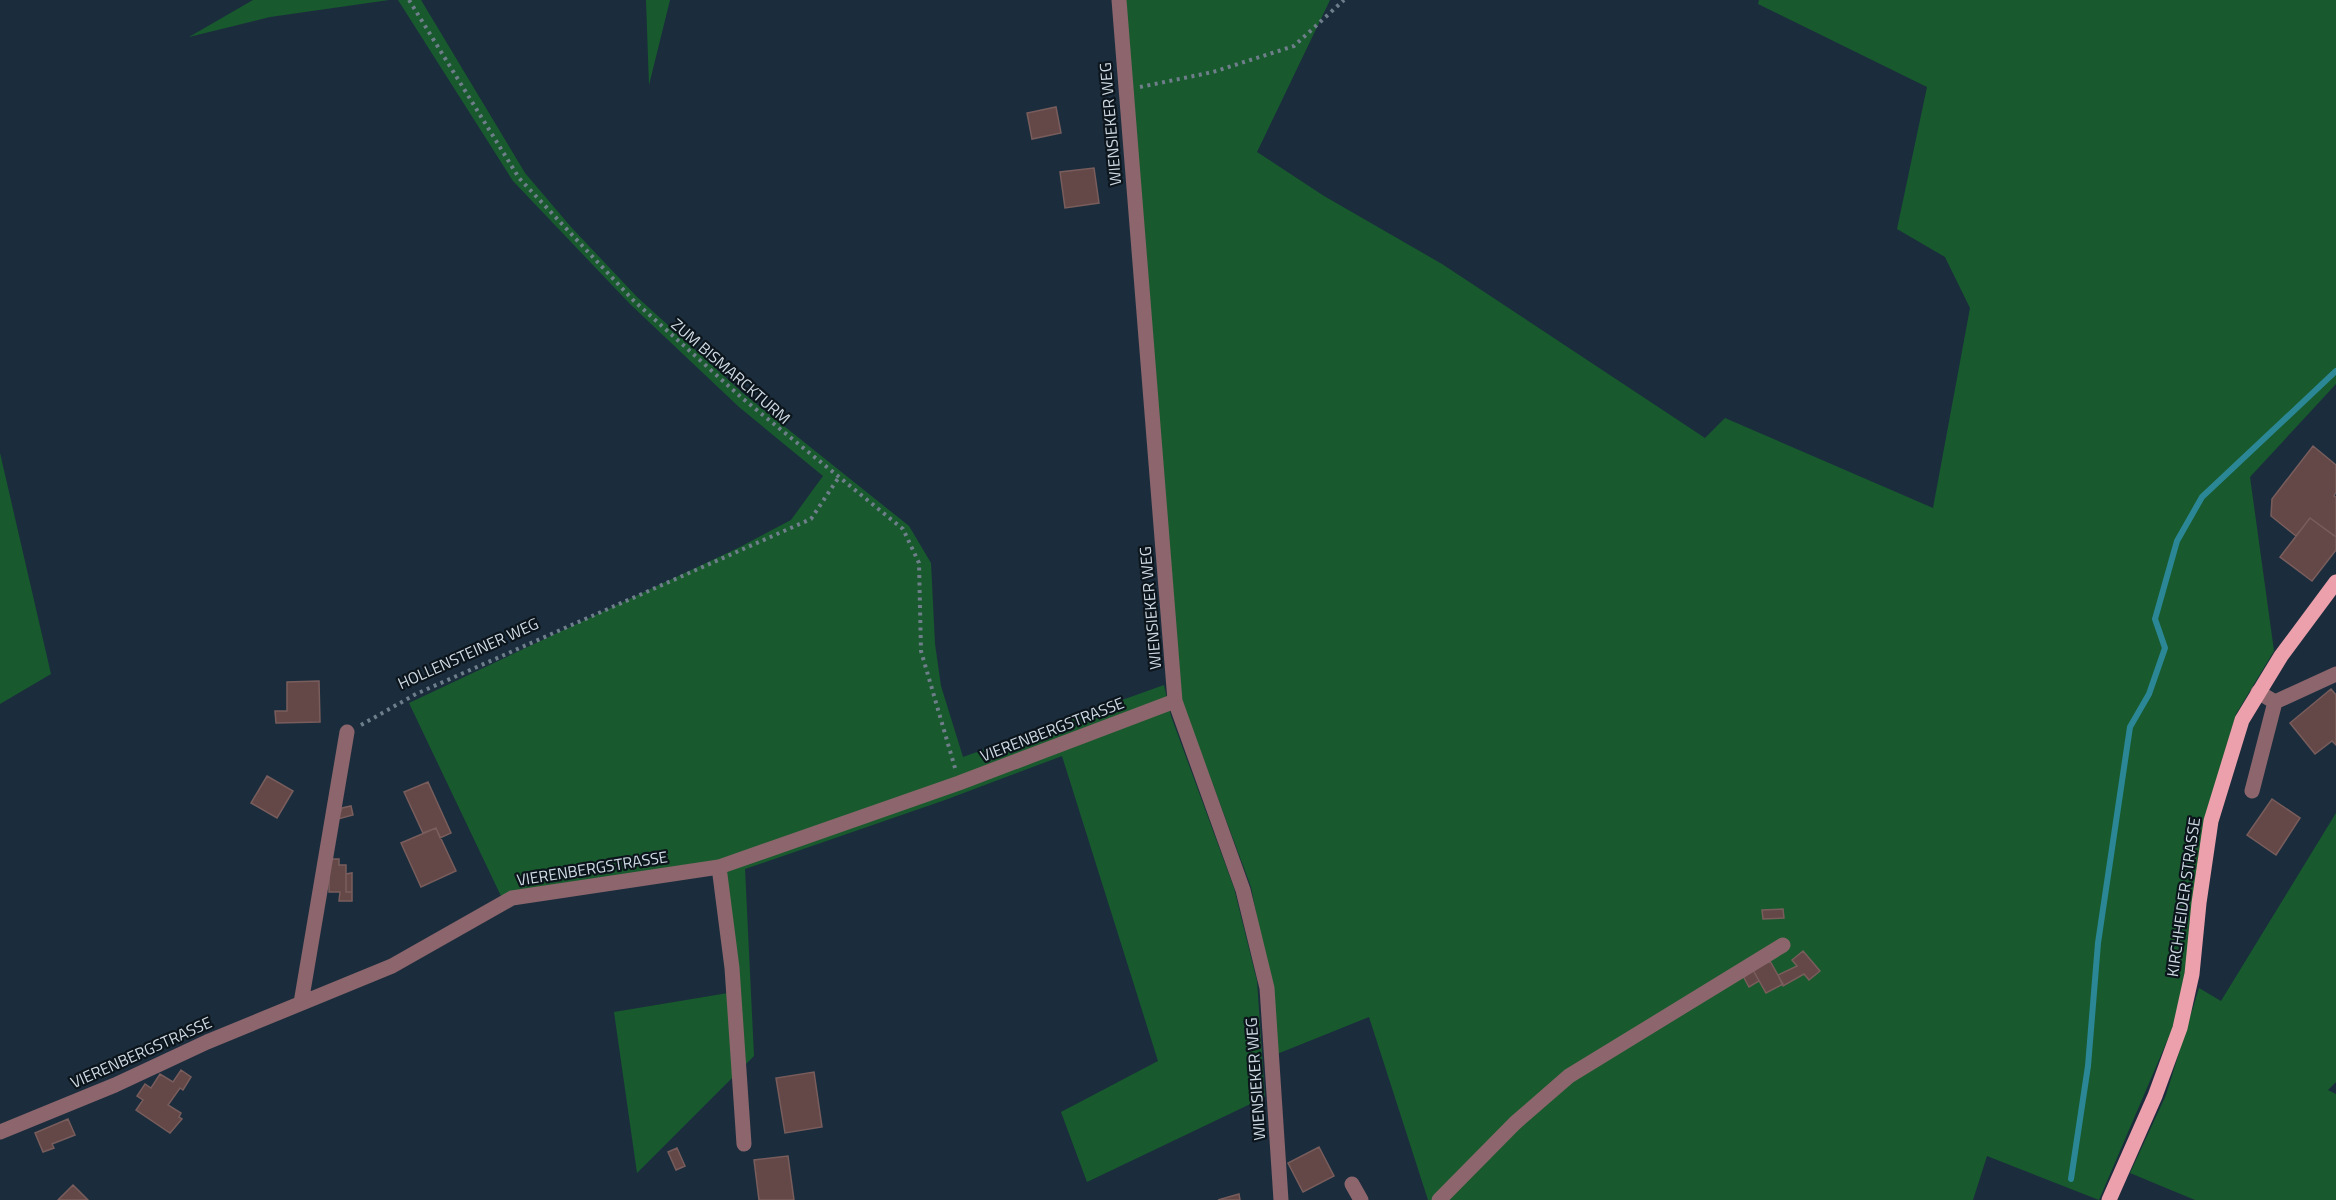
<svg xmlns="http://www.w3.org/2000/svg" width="2336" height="1200" font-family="'Titillium Web',sans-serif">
	<rect width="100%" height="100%" fill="#1b2d3d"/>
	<path fill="#185a2d" d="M253,0H389L270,17L189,37Z
		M398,0H421L525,173L571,227L637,297L744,394L909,526L931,563L935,644L941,686L963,757L1164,685L1171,716L1234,888L1257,981L1265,1097L1087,1182L1061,1112L1158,1061L1062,756L945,800L745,869L754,1056L637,1173L614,1012L728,993L718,874L501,896L409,703L740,547L791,520L823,476L739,407L630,304L513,181Z
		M646,0H670L649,85Z
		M1121,0H1330L1257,152L1324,196L1442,264L1705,438L1725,418L1933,508L1970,308L1945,257L1897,229L1927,87L1758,4L1759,0H2336V384L2250,477L2274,651L2236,714L2204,820L2185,972L2173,1027L2099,1200L1987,1156L1973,1200H1428L1369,1017L1277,1054L1272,996L1251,887L1181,699Z
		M0,453L51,674L0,704Z
		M2336,813V1082L2328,1090L2336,1094V1200H2195L2130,1173L2166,1095L2199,988L2221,1001Z"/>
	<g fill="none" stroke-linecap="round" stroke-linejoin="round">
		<path stroke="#2b8796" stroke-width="6" d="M2071,1179L2088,1066L2098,943L2130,727L2149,694L2165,648L2155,619L2177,541L2202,497L2336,371"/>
	</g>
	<path fill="#634847" stroke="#795d5c" stroke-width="1.5" d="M1056,107L1061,133L1032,139L1027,113Z
		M1094,168L1099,203L1065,208L1060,172Z
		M2313,446L2336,465V492L2334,496L2336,497V537L2310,518L2296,536L2271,516L2272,499Z
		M2310,518L2336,537V550L2312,581L2280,557Z
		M319,681L320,722L276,723L275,711H287V682Z
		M2331,689L2336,695V745L2332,741L2315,754L2290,723Z
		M267,776L293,791L277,818L251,803Z
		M428,782L451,833L440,838L436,828L423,833L404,792Z
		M2272,799L2300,818L2276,855L2247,835Z
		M351,806L353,815L338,819L342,808Z
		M436,828L456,871L421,887L401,843Z
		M331,859H339V865H346V892H352V901H339L340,892H329V864Z
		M352,873V892H346V874Z
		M1783,909L1784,918L1763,919L1762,910Z
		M1803,951L1820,971L1809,980L1804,974L1783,986L1778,975L1797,966L1792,960Z
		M1770,961L1783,984L1766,993L1753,970Z
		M1753,970L1759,981L1749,987L1743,976Z
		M181,1070L191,1077L183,1090L180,1088L168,1105L181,1113L179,1117L182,1119L170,1133L136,1110L143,1100L137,1096L145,1084L151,1088L160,1074L173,1082Z
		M814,1072L822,1127L785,1133L776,1078Z
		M68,1119L75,1135L52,1144L54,1148L43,1152L35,1133Z
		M1319,1147L1334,1176L1303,1192L1288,1163Z
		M677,1148L685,1166L676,1170L668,1152Z
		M788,1156L794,1200H759L754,1160Z
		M73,1185L88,1200H58Z
		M1239,1194L1240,1200H1218Z"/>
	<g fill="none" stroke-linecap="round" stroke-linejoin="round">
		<path stroke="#6f7e8b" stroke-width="4" stroke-dasharray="3 4.5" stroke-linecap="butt" d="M409,0L519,178L633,300L742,398L903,529L919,563L921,651L955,768
			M1140,87L1213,72L1294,46L1344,0
			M361,725L416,694L811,519L839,477"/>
		<path stroke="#8c666c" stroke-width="15" d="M1119,0L1175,701L1243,890L1267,988L1281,1200
			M2258,692L2275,702L2336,674
			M2252,791L2275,702
			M719,867L732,968L744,1144
			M301,1003L347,732
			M0,1132L115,1085L207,1042L392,966L512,898L719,867L959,783L1175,701
			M1352,1184L1361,1200
			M1439,1200L1515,1123L1569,1076L1783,945"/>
		<path stroke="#eca0ac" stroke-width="15" d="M2109,1200L2155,1096L2180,1028L2192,974L2199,903L2211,821L2242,720L2281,656L2336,582"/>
	</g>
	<g text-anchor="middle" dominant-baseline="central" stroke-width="4.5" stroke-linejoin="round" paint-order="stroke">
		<g font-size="16" fill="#cdd9e3" stroke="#0d151c">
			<text transform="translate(1110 124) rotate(-95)">WIENSIEKER WEG</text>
			<text transform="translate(731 371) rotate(41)">ZUM BISMARCKTURM</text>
			<text transform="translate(1150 608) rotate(-95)">WIENSIEKER WEG</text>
			<text transform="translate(468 653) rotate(-24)">HOLLENSTEINER WEG</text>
			<text transform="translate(1052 729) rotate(-21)">VIERENBERGSTRASSE</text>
			<text transform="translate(592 868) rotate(-9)">VIERENBERGSTRASSE</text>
			<text transform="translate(2183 897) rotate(-82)">KIRCHHEIDER STRASSE</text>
			<text transform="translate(141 1052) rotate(-24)">VIERENBERGSTRASSE</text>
			<text transform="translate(1255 1079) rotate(-94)">WIENSIEKER WEG</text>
		</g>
	</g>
</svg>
